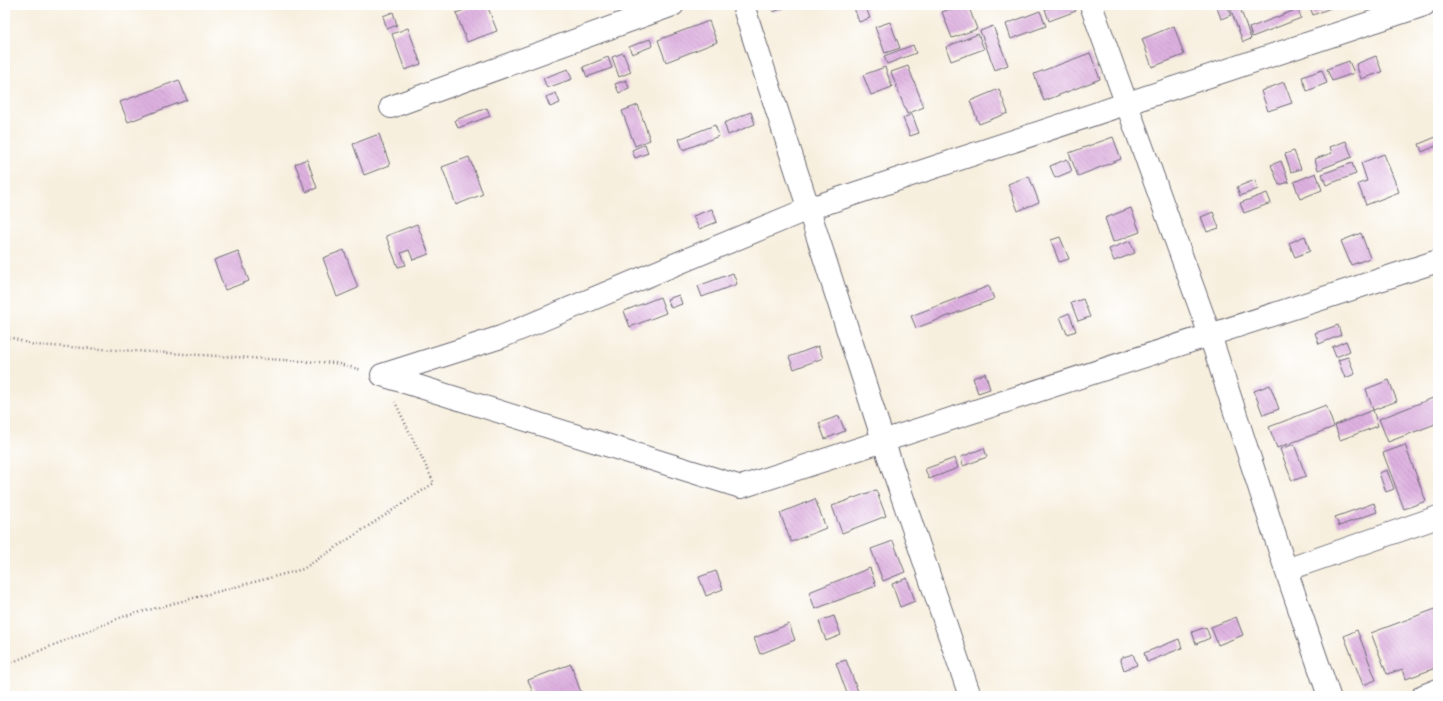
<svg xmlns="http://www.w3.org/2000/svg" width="1443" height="701" font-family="'IM FELL English',serif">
	<defs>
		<pattern id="building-back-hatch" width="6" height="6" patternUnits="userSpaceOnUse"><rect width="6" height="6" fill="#deb1e0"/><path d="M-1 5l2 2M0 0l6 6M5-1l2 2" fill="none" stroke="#be98c1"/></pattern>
	</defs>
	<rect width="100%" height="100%" fill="#fff"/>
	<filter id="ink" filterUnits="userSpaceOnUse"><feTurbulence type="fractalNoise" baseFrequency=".025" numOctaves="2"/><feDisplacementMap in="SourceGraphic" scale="8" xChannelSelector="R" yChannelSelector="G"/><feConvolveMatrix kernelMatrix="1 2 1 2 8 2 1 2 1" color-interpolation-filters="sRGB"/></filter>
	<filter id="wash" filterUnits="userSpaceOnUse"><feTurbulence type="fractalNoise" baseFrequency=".012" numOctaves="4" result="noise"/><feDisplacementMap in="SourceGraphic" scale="16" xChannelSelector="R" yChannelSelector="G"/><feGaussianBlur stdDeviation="0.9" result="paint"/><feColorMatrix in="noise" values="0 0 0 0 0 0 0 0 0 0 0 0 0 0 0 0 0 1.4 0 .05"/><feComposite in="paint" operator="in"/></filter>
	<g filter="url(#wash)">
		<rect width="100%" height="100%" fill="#f7efde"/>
		<g id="blocks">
			<path fill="url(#building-back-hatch)" d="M477,5H487L497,31L467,42L456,13Z
				M770,5H792L773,12Z
				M853,5H865L870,18L859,22Z
				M960,5H968L977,29L952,38L942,12Z
				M1056,5H1074L1076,11L1049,21L1045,9Z
				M1216,5H1227L1231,15L1221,19Z
				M1229,5H1239L1251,39L1243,42Z
				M1309,5H1332L1333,7L1313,15Z
				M1298,9L1301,18L1252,37L1249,28Z
				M1040,11L1046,26L1011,39L1006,24Z
				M393,12L397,25L387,29L383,16Z
				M709,21L717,42L666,62L658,40Z
				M890,22L900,48L885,53L875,27Z
				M993,26L1008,65L995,70L980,31Z
				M1174,26L1184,55L1152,67L1142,39Z
				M408,28L421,64L405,70L392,34Z
				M978,34L984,49L951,61L946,47Z
				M650,39L653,46L632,54L629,47Z
				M913,45L916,53L887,64L884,56Z
				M623,53L631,72L619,77L612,57Z
				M1090,53L1100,79L1044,101L1034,74Z
				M1376,56L1382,72L1361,79L1356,64Z
				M608,57L612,68L587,77L583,67Z
				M1349,61L1354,73L1332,81L1327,69Z
				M908,66L924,107L907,114L891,72Z
				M885,67L892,87L871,95L863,75Z
				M568,69L572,79L547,88L543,78Z
				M1322,70L1327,83L1307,91L1302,77Z
				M179,80L187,100L128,122L120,102Z
				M626,80L629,88L619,93L615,84Z
				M1284,82L1292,103L1268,111L1261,91Z
				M999,89L1008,113L979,124L970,101Z
				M556,93L560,103L550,107L546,97Z
				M638,105L650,140L635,146L622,111Z
				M487,108L490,116L458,128L455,120Z
				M751,112L755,124L728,135L724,123Z
				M912,114L919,133L910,136L903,118Z
				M715,125L719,136L683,150L679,139Z
				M379,134L390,165L364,175L353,144Z
				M1113,137L1121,159L1078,176L1069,153Z
				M1436,137L1438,145L1422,152L1419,144Z
				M1346,141L1352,157L1318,170L1315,159L1332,153L1330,147Z
				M645,144L648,153L635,158L632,150Z
				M1294,151L1301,169L1291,172L1285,154Z
				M1384,154L1399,192L1366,205L1358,184L1367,181L1361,163Z
				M469,157L483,194L456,205L442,167Z
				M307,159L317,188L306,192L295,164Z
				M1067,159L1072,171L1055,178L1050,166Z
				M1281,161L1289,182L1279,185L1271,165Z
				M1352,163L1356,174L1326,185L1322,174Z
				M1316,173L1322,190L1300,199L1294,182Z
				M1029,176L1039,202L1018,211L1008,184Z
				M1255,180L1258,189L1240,196L1237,187Z
				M1267,193L1271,203L1244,213L1240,203Z
				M1131,208L1140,232L1113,242L1105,218Z
				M712,209L717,222L699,229L693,216Z
				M1213,212L1219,228L1207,232L1201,217Z
				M417,224L429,254L413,260L409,250L401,253L406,265L398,267L386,236Z
				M1361,233L1370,258L1351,265L1341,241Z
				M1305,236L1310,251L1295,257L1289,243Z
				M1060,237L1069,259L1059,262L1051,240Z
				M1130,241L1135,253L1114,261L1109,249Z
				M344,250L358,288L337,297L323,258Z
				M238,251L249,281L225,290L214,260Z
				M733,273L737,284L702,297L698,286Z
				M989,286L994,299L916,328L911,316Z
				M679,295L682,304L671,308L667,299Z
				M660,297L666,313L630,327L624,311Z
				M1083,299L1090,317L1078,321L1071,303Z
				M1069,313L1076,331L1067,334L1060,317Z
				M1338,325L1341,335L1319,344L1315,333Z
				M1346,341L1350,351L1336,357L1332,347Z
				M818,346L823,358L794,369L789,357Z
				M1348,357L1355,374L1345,378L1338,360Z
				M985,373L990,389L978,393L973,378Z
				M1389,380L1397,401L1373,410L1366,389Z
				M1270,385L1279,409L1263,415L1254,391Z
				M1438,396V423L1388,442L1379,419Z
				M1326,405L1334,427L1277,448L1269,427Z
				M1373,410L1378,426L1340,440L1335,425Z
				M839,416L845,431L825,439L819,423Z
				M1294,444L1306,476L1292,481L1280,449Z
				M1405,445L1426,501L1404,509L1383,453Z
				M984,448L987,457L963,466L961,457Z
				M955,458L958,468L929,479L925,469Z
				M1387,470L1394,489L1386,492L1379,473Z
				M876,490L886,516L842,533L832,506Z
				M815,499L826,528L791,542L780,513Z
				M1374,503L1377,512L1339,526L1335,517Z
				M893,541L905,572L883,581L871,549Z
				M870,568L876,586L815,609L809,592Z
				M716,571L723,589L706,596L699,577Z
				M907,578L915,601L900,607L892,584Z
				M1438,608V667L1406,679L1403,669L1387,674L1371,633Z
				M834,616L841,635L826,641L819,621Z
				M1236,617L1243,635L1218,645L1211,627Z
				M789,624L795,640L760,654L754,638Z
				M1206,627L1210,638L1196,644L1192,632Z
				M1357,630L1376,680L1363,685L1344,636Z
				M1179,639L1182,648L1147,662L1144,653Z
				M1133,654L1137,665L1124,670L1120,658Z
				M846,660L859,694L855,696H848L836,663Z
				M571,664L581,693L572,696H534L528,680Z"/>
		</g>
	</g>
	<g filter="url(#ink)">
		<use href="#blocks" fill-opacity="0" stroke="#6d6a74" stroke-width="1"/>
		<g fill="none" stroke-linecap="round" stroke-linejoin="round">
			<defs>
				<path id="street" d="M743,5L883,440L970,696
					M1091,5L1210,335L1286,570L1329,696
					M391,107L673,5
					M382,375L741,487L1438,261
					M382,375L501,337L808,209L1424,5
					M1286,570L1438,517
					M1423,696L1438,690"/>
			</defs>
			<use href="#street" stroke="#6d6a74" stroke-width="24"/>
			<path stroke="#6d6a74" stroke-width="2.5" stroke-dasharray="1 3" stroke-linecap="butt" d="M5,336L34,345L335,363L362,370
				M5,665L122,617L303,569L434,483L395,402"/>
			<use href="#street" stroke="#fff" stroke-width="22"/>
		</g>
	</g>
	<rect width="1443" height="701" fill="none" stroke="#fff" stroke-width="20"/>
</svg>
